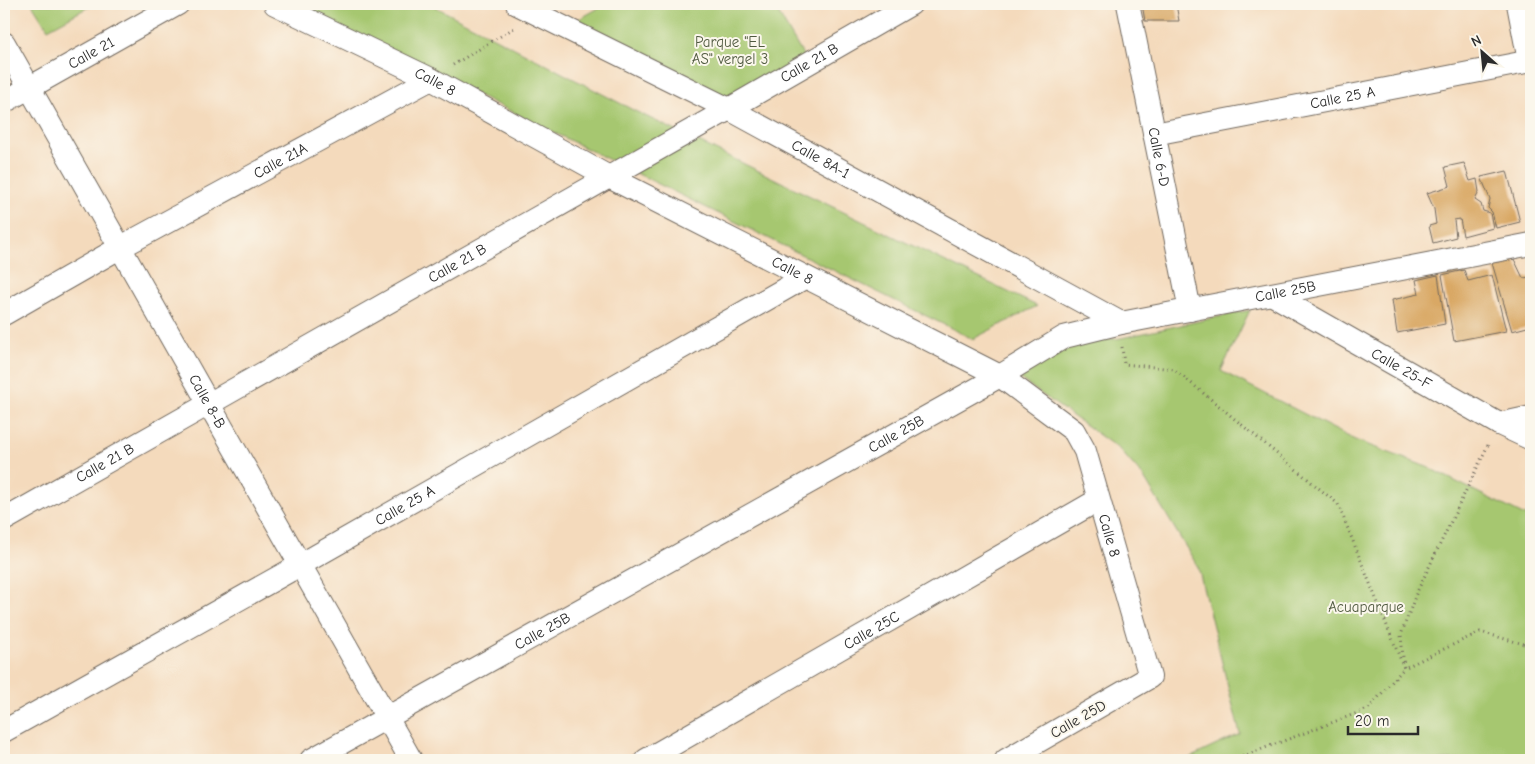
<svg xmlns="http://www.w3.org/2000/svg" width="1535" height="764" font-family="'Comic Neue',sans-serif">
	<rect width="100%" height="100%" fill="#fbf7ec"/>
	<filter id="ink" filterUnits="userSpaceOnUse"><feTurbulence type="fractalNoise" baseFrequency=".02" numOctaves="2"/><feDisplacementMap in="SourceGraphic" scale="10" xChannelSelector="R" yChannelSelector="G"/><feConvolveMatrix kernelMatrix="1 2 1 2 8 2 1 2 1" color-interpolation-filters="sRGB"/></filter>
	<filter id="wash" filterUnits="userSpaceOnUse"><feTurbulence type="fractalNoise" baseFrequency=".0096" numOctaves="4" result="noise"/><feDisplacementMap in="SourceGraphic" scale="20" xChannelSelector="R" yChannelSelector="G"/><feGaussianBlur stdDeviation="1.12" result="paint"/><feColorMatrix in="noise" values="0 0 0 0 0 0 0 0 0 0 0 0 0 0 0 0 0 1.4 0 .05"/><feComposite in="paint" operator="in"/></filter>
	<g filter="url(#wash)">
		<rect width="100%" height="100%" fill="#f4dabc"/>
		<path fill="#a6c770" stroke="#68794e" d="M32,4H94L48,29Z
			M293,4H430L635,111L1037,306L973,339Z
			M606,4H773L807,62L731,106L572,23Z
			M1250,310L1221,371L1355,440L1427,467L1531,519V760H1185L1240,734L1198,567L1143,476L1119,449L1016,376L1066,345L1121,338Z"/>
		<g id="blocks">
			<path fill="#d9a865" d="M1142,4H1176L1179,21H1145Z
				M1464,163L1470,181L1477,179L1479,192L1475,200L1481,204L1483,211L1490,213L1493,228L1463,236L1460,219L1454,220L1456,237L1433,243L1429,226L1436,224L1434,209L1427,193L1450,186L1445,167Z
				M1507,171L1520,222L1496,228L1492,212L1488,208L1490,199L1481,177Z
				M1514,259L1523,278L1531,277V326L1512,331L1492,263Z
				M1464,270L1468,281L1492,275L1506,331L1454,341L1442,275Z
				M1438,275L1445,324L1397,333L1392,300L1419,294L1416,280Z"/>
		</g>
	</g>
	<g filter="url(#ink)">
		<use href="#blocks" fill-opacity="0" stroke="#71685e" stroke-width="1"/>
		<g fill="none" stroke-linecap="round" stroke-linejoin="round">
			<defs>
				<g id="minor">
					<path id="s1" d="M275,4L431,79L609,177L1000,376L1074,431L1085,451L1150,677L1006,760"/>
					<path id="s2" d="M517,4L729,109L1121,323"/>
					<path id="s3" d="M1128,4L1190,310"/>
					<path d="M1518,4L1529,61"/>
					<path id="s4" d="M4,43L411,760"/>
					<path id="s5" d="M4,102L178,4"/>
					<path id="s6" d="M1154,134L1531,61"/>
					<path id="s7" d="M1273,295L1499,424L1531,439"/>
					<path id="s8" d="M4,314L121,247L431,79"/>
					<path d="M1499,424L1531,417"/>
					<path id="s9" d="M4,520L729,109L911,4"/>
					<path id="s10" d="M4,731L300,565L804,278"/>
					<path id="s11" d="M311,760L1000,376L1064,337L1121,323L1531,244"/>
					<path id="s12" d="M646,760L1098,500"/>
				</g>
			</defs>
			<use href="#minor" stroke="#71685e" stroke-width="24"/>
			<path stroke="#71685e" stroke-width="3" stroke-dasharray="1 4" stroke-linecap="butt" d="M453,65L514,28
				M1122,347L1124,364L1174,369L1338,504L1404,668L1480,632L1531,646
				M1233,760L1368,709L1404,668L1401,635L1416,594L1488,445"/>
			<use href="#minor" stroke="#fff" stroke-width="22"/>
		</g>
	</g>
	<g text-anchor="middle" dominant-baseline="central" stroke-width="4" stroke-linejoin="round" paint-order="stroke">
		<g font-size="15" fill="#505a40" stroke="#fbf7ec">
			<text x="730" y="42">Parque "EL<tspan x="730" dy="17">AS" vergel 3</tspan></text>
			<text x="1366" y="607">Acuaparque</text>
		</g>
		<g font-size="15" fill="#2b2b2b" stroke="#fbf7ec">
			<text stroke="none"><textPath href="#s5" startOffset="100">Calle 21</textPath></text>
			<text stroke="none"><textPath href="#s9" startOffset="926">Calle 21 B</textPath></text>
			<text stroke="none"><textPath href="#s1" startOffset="178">Calle 8</textPath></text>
			<text stroke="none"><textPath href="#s6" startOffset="192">Calle 25 A</textPath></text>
			<text stroke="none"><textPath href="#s3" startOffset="156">Calle 6-D</textPath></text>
			<text stroke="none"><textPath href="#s2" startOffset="341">Calle 8A-1</textPath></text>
			<text stroke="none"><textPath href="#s8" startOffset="316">Calle 21A</textPath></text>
			<text stroke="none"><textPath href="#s9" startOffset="521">Calle 21 B</textPath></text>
			<text stroke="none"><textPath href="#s1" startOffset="582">Calle 8</textPath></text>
			<text stroke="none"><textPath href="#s11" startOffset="1090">Calle 25B</textPath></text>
			<text stroke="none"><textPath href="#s7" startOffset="148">Calle 25-F</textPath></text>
			<text stroke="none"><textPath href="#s4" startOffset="412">Calle 8-B</textPath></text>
			<text stroke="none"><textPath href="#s11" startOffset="670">Calle 25B</textPath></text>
			<text stroke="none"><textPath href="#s9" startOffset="116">Calle 21 B</textPath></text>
			<text stroke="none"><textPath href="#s10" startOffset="460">Calle 25 A</textPath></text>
			<text stroke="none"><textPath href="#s1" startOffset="1018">Calle 8</textPath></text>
			<text stroke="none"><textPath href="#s12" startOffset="260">Calle 25C</textPath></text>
			<text stroke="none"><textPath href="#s11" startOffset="265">Calle 25B</textPath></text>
			<text transform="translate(1078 719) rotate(-30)">Calle 25D</text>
		</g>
	</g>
	<rect width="1535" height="764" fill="none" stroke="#fbf7ec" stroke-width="20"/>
	<g transform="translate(1482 52) rotate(333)" stroke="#fbf7ec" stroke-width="4" paint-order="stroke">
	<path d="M0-4L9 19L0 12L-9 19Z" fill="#2b2b2b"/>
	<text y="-8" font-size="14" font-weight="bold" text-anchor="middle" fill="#2b2b2b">N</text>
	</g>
	<path d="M1348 726v8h70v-8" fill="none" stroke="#2b2b2b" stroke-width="2.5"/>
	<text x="1355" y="726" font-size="15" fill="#2b2b2b" stroke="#fbf7ec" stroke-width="4" paint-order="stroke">20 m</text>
</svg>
